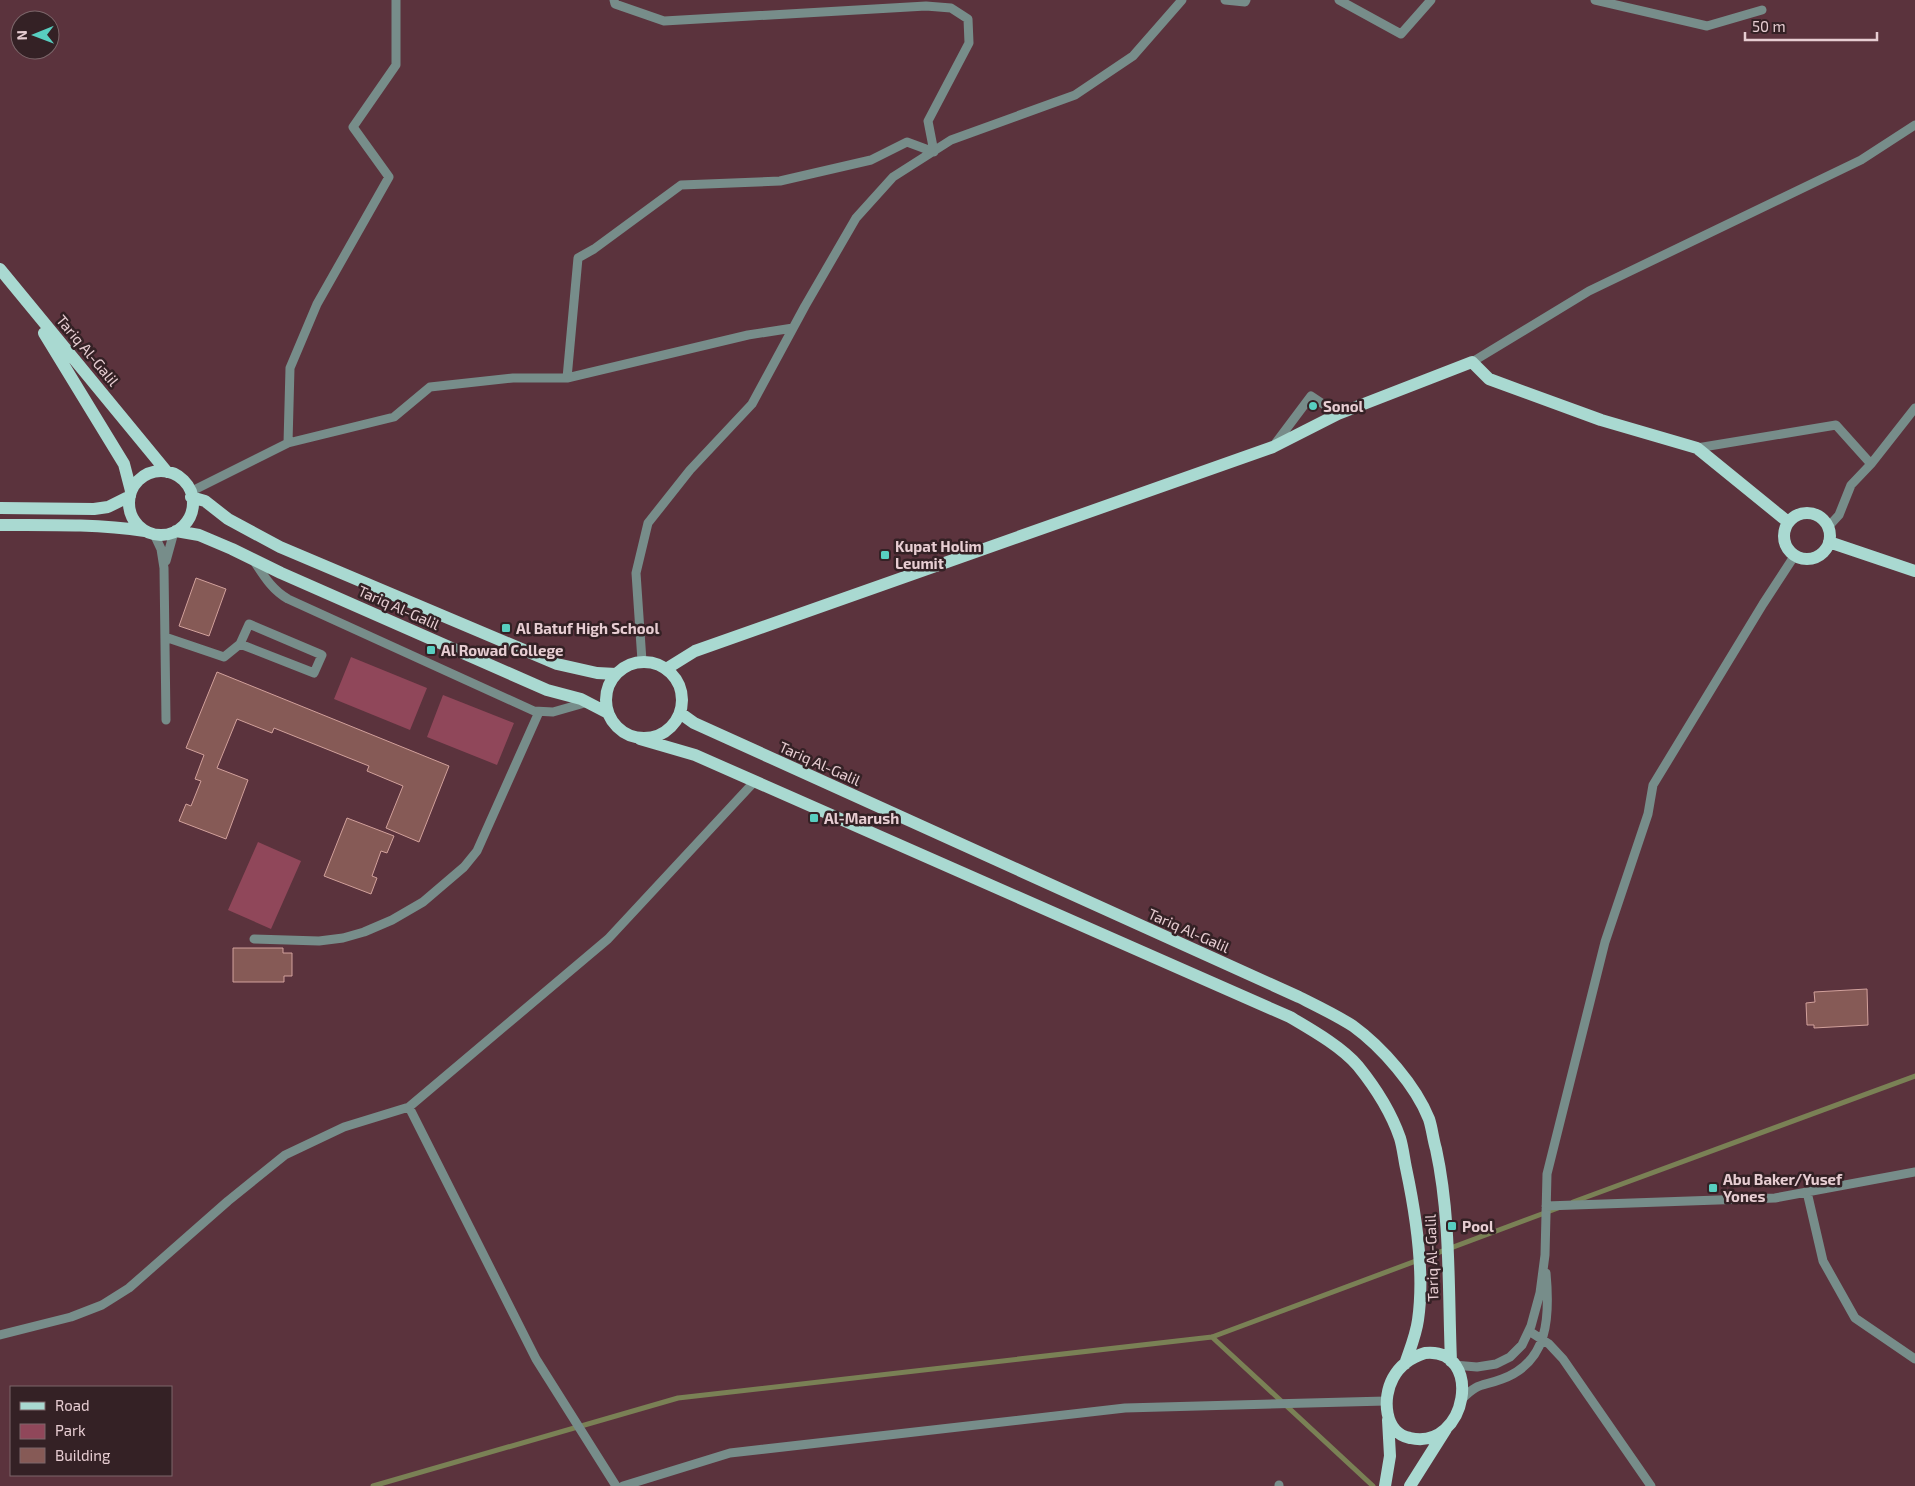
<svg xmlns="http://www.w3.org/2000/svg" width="1915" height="1486" font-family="'Exo 2',sans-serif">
	<rect width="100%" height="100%" fill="#5b333d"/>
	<path fill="#90475a" d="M351,657L427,688L410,730L334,699Z
		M443,695L514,723L497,765L427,737Z
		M258,842L301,861L271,929L228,910Z"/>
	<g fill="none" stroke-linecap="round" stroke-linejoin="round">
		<path stroke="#7a8155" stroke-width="5" d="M1573,1202L1915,1076
			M1212,1337L1373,1486
			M373,1486L678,1398L1212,1337L1558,1208"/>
	</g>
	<path fill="#865a56" stroke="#d2a19c" d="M196,578L226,589L209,636L179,626Z
		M217,672L449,766L419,842L386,828L403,786L367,771L369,766L274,728L272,733L237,719L217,768L248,780L226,839L179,821L186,804L191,806L201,781L195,779L204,755L186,748Z
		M347,818L394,836L387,853L381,851L372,876L377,878L371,894L324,876Z
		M233,948H283V953H292V976H284V982H233Z
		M1867,989L1868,1025L1814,1028V1025H1807L1806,1003L1815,1002L1814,992Z"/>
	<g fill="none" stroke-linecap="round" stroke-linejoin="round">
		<path stroke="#778d8a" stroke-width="9" d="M1225,0L1245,2L1246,0
			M1339,0L1401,34L1431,0
			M1595,0L1707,26L1762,10
			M1472,362L1589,291L1861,160L1915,125
			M567,378L748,335L793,328
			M288,443L394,417L430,387L513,378H567L578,258L594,249L681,185L780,181L871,160L907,142L934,152L928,121L969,43L968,19L951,8L926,6L664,21L615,4L614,0
			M1275,444L1311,396L1338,414
			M1697,448L1836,425L1871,464
			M190,492L288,443L290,368L317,304L389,177L353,127L396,65V0
			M1828,527L1839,515L1851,485L1871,464L1915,408
			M154,534L161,549L164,568L166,720
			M166,561L174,532
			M254,561C264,576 272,590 288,599L534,711L553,712L588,702
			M165,637L224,657L240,644L314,673L322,655L249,624L240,644
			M642,661L636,573L648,523L690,470L752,404L805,306L856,218L893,177L951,140L1075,95L1133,56L1182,0
			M254,939L319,941L343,938L364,932L392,920L423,902L464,867L477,851L539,712
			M1807,1192L1823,1261L1855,1318L1915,1359
			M1546,1206L1775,1198L1915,1172
			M1529,1331L1549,1344L1563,1359L1651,1486
			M0,1335L71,1317L102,1305L129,1288L228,1201L285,1155L344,1127L409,1107
			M1454,1365L1477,1367L1496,1364L1510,1357L1522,1345L1531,1326L1540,1293L1545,1255L1547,1174L1605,942L1648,814L1653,785L1763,604L1795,555
			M1462,1399C1479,1382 1481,1387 1502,1379C1549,1362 1550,1316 1546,1273
			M1279,1485V1486
			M616,1486L536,1359L409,1107L608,939L755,781
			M623,1486L730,1453L1125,1408L1386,1401"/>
		<path stroke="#a9d9d1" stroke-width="12" d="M0,269L167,472
			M44,333L124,464L131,491
			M129 503a32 32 0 1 1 64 0a32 32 0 1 1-64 0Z
			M191,497L205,501L228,519L280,547L557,664L597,673L616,674
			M0,508L94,509L108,507L130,496
			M1784 536a23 23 0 1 1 46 0a23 23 0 1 1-46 0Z
			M0,525C48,525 97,524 145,531
			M176,531L199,535L232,549L281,573L547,690L581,699L608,713
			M1829,542L1915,571
			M606 700a38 38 0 1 1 76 0a38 38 0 1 1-76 0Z
			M666,669L695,651L1273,447L1338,414L1472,362L1489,379L1601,420L1697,448L1788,522
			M680,713L694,723L1299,997C1317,1006 1336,1015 1353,1026C1382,1047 1416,1086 1429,1119C1432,1128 1433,1139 1436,1149C1451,1218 1448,1291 1451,1361
			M640,739L695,755L1290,1017C1312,1030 1342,1047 1358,1066C1375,1087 1391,1112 1400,1138C1403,1148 1404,1159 1406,1168C1416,1215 1425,1272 1418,1320C1416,1335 1410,1349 1405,1364
			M1425,1353C1484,1347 1468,1451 1410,1438C1384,1433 1382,1398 1393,1378C1400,1365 1412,1357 1425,1353Z
			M1385,1486L1390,1456L1388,1420
			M1410,1486L1446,1429"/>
	</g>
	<g fill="#58cec0" stroke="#342125" stroke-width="2">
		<circle cx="1313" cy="406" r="5"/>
		<rect x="880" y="550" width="10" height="10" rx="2.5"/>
		<rect x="501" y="623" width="10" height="10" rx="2.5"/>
		<rect x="426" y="645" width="10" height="10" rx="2.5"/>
		<rect x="809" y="813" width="10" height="10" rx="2.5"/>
		<rect x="1708" y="1183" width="10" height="10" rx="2.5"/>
		<rect x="1447" y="1221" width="10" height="10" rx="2.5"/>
	</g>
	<g text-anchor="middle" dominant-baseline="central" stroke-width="5" stroke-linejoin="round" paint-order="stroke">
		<g font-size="15" fill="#e7cdd2" stroke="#342125">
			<text transform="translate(88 350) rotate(50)">Tariq Al-Galil</text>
			<text transform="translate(399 607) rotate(24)">Tariq Al-Galil</text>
			<text transform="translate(820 763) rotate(24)">Tariq Al-Galil</text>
			<text transform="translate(1189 930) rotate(24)">Tariq Al-Galil</text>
			<text transform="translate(1431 1258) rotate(-92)">Tariq Al-Galil</text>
		</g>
		<g font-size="15" font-weight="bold" fill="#e7cdd2" stroke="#342125" text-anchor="start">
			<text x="1323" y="406">Sonol</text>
			<text x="895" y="546">Kupat Holim<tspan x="895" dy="17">Leumit</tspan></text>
			<text x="516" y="628">Al Batuf High School</text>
			<text x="441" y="650">Al Rowad College</text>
			<text x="824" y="818">Al-Marush</text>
			<text x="1723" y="1179">Abu Baker/Yusef<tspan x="1723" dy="17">Yones</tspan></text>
			<text x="1462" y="1226">Pool</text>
		</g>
	</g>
	<rect x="10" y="1386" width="162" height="90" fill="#342125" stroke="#7c666a"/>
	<rect x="20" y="1402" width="25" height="8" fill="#a9d9d1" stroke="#7c666a"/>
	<text x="55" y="1411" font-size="15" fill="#e7cdd2">Road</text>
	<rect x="20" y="1424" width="25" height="15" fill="#90475a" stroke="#7c666a"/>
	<text x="55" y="1436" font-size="15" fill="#e7cdd2">Park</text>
	<rect x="20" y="1448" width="25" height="15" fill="#865a56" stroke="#7c666a"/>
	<text x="55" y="1461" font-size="15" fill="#e7cdd2">Building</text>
	<g transform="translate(35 35) rotate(269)"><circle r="24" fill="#342125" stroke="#7c666a"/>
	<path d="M0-4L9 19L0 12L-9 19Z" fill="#58cec0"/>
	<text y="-8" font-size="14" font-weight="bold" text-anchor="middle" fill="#e7cdd2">N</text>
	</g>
	<path d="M1745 32v8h132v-8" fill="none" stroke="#e7cdd2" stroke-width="2.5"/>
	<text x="1752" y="32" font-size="15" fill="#e7cdd2" stroke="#342125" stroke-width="4" paint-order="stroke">50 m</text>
</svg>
